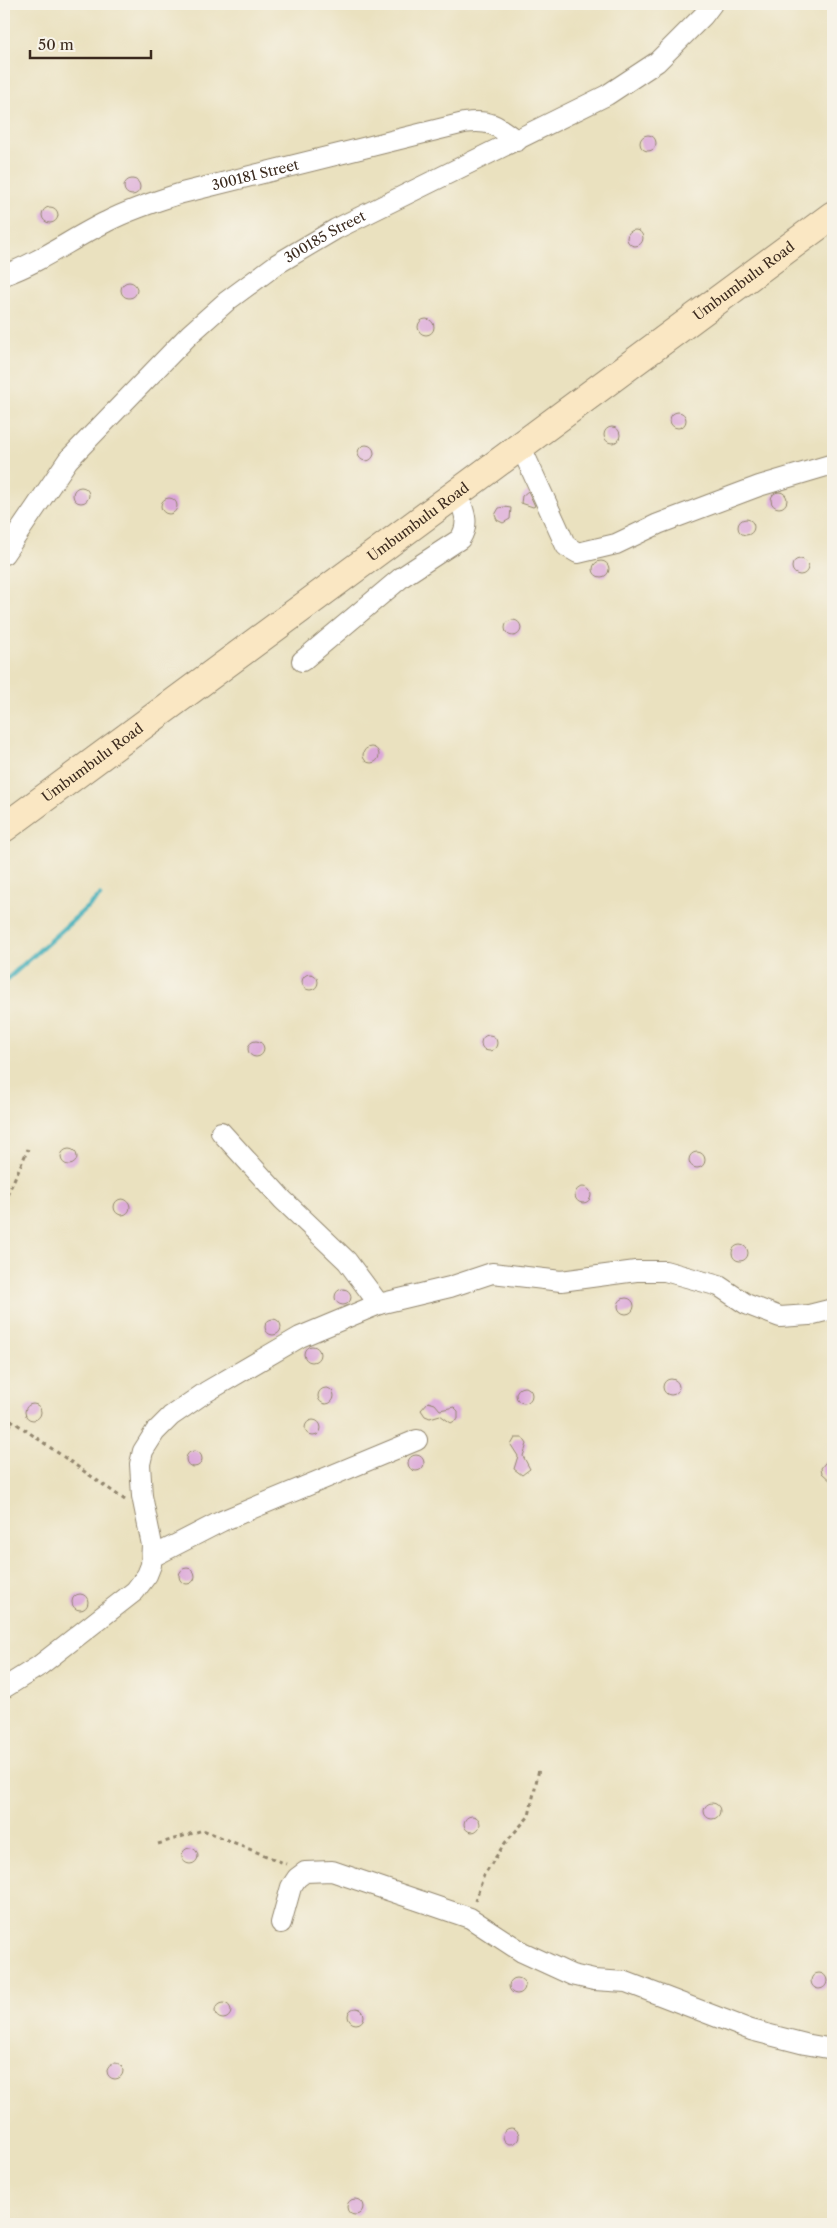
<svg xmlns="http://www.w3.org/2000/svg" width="837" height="2228" font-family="'Libre Caslon Text',serif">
	<rect width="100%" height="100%" fill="#f7f3e8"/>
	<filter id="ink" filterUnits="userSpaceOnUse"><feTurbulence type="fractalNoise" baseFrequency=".02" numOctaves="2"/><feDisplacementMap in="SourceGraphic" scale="10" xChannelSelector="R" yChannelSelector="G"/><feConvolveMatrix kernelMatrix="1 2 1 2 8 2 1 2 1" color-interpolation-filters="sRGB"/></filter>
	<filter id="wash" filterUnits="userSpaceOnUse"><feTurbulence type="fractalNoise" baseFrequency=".0096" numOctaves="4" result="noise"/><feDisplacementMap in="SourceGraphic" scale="20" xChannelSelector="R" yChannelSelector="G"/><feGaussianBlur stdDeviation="1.12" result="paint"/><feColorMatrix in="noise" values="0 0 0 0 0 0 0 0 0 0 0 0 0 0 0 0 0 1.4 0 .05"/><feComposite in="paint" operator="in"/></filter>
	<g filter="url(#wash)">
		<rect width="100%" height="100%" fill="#eae1bf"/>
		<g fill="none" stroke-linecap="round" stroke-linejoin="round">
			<path stroke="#3fafb9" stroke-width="5" d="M4,982L100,896"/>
		</g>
		<g id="blocks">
			<path fill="#dba7d9" d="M640 143a8 8 0 1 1 16 0a8 8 0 1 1-16 0Z
				M124 187a8 8 0 1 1 16 0a8 8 0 1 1-16 0Z
				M42 215a8 8 0 1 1 16 0a8 8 0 1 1-16 0Z
				M627 238a8 8 0 1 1 16 0a8 8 0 1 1-16 0Z
				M121 290a8 8 0 1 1 16 0a8 8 0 1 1-16 0Z
				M418 327a8 8 0 1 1 16 0a8 8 0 1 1-16 0Z
				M670 420a8 8 0 1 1 16 0a8 8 0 1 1-16 0Z
				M604 435a8 8 0 1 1 16 0a8 8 0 1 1-16 0Z
				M358 453a8 8 0 1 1 16 0a8 8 0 1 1-16 0Z
				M73 495a8 8 0 1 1 16 0a8 8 0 1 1-16 0Z
				M528,491L535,506L533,507L521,503L522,496Z
				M771 500a8 8 0 1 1 16 0a8 8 0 1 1-16 0Z
				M161 506a8 8 0 1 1 16 0a8 8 0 1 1-16 0Z
				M504,507L511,508L510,519L503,523L497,520L495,515L499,508Z
				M738 527a8 8 0 1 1 16 0a8 8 0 1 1-16 0Z
				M792 567a8 8 0 1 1 16 0a8 8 0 1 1-16 0Z
				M593 569a8 8 0 1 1 16 0a8 8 0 1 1-16 0Z
				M505 628a8 8 0 1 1 16 0a8 8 0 1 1-16 0Z
				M363 755a8 8 0 1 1 16 0a8 8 0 1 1-16 0Z
				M302 982a8 8 0 1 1 16 0a8 8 0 1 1-16 0Z
				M481 1043a8 8 0 1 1 16 0a8 8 0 1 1-16 0Z
				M248 1049a8 8 0 1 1 16 0a8 8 0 1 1-16 0Z
				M61 1157a8 8 0 1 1 16 0a8 8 0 1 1-16 0Z
				M689 1160a8 8 0 1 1 16 0a8 8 0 1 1-16 0Z
				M575 1195a8 8 0 1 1 16 0a8 8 0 1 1-16 0Z
				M114 1207a8 8 0 1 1 16 0a8 8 0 1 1-16 0Z
				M732 1253a8 8 0 1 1 16 0a8 8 0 1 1-16 0Z
				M335 1297a8 8 0 1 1 16 0a8 8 0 1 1-16 0Z
				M618 1306a8 8 0 1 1 16 0a8 8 0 1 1-16 0Z
				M265 1327a8 8 0 1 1 16 0a8 8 0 1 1-16 0Z
				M304 1354a8 8 0 1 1 16 0a8 8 0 1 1-16 0Z
				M663 1387a8 8 0 1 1 16 0a8 8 0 1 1-16 0Z
				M516 1395a8 8 0 1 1 16 0a8 8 0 1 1-16 0Z
				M318 1396a8 8 0 1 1 16 0a8 8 0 1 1-16 0Z
				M428,1402L435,1404L440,1410L454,1407L458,1411V1419L451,1423L440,1415L430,1418L425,1416L421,1410Z
				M25 1412a8 8 0 1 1 16 0a8 8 0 1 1-16 0Z
				M305 1428a8 8 0 1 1 16 0a8 8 0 1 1-16 0Z
				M515,1438H523L527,1444L523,1456L530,1469L522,1475L514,1469L518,1456L511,1445Z
				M186 1459a8 8 0 1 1 16 0a8 8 0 1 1-16 0Z
				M833,1453V1483L822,1473L821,1468Z
				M408 1463a8 8 0 1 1 16 0a8 8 0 1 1-16 0Z
				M179 1576a8 8 0 1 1 16 0a8 8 0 1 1-16 0Z
				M72 1602a8 8 0 1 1 16 0a8 8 0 1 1-16 0Z
				M704 1811a8 8 0 1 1 16 0a8 8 0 1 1-16 0Z
				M464 1824a8 8 0 1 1 16 0a8 8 0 1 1-16 0Z
				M182 1856a8 8 0 1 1 16 0a8 8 0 1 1-16 0Z
				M811 1981a8 8 0 1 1 16 0a8 8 0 1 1-16 0Z
				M509 1986a8 8 0 1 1 16 0a8 8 0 1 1-16 0Z
				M215 2011a8 8 0 1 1 16 0a8 8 0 1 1-16 0Z
				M348 2016a8 8 0 1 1 16 0a8 8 0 1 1-16 0Z
				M107 2071a8 8 0 1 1 16 0a8 8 0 1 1-16 0Z
				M503 2136a8 8 0 1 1 16 0a8 8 0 1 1-16 0Z
				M347 2207a8 8 0 1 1 16 0a8 8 0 1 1-16 0Z"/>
		</g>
	</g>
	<g filter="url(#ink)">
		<use href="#blocks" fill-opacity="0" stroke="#92866e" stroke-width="1"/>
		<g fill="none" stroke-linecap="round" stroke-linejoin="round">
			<defs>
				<g id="street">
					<path id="s1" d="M4,275C41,262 71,239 106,222C131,209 156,201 182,193L464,123C489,119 497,125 517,141"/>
					<path d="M520,445L566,546L578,553L616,544L658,524L759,486L833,464"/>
					<path id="s2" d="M4,554L68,460L190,334L227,301L277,264L336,229L607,95L657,62L703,16L712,4"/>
					<path d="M302,661L402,577L460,539C471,522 463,510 457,492"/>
					<path d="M221,1132L283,1200L347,1261L379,1304"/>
					<path d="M152,1557L222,1521L417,1440"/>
					<path d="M4,1688L39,1666L135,1591L147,1575L151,1565L152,1545L142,1496L140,1464L143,1451L155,1432L171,1416L206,1392L300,1337L379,1304L450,1287L492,1273L561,1281L636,1271H665L719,1286L746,1304L780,1317L809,1315L833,1309"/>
					<path d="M281,1923L291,1887L297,1878L305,1872L332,1871L470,1918L522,1952L572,1975L594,1980L626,1982L751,2030L805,2044L833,2049"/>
				</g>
				<g id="secondary">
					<path id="s3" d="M4,828L833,215"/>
				</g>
			</defs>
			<use href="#street" stroke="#92866e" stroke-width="22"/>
			<use href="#secondary" stroke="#92866e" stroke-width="30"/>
			<path stroke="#92866e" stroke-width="3" stroke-dasharray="4 4" stroke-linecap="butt" d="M4,1202L28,1149
				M4,1415L125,1500
				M4,1433L13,1421
				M158,1844L203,1830L286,1864
				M475,1901L484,1875L505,1843L529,1816L539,1769"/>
			<use href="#street" stroke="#fff" stroke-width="20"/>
			<use href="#secondary" stroke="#fae7c3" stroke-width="28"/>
		</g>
	</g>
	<g text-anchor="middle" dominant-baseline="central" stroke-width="4" stroke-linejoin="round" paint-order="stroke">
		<g font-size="14" fill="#3b2a1e" stroke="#f7f3e8">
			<text stroke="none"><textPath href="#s1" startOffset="272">300181 Street</textPath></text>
			<text stroke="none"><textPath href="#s2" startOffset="456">300185 Street</textPath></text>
			<text stroke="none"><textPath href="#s3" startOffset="920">Umbumbulu Road</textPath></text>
			<text stroke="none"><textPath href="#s3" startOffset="515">Umbumbulu Road</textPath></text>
			<text stroke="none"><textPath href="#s3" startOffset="110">Umbumbulu Road</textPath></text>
		</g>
	</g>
	<rect width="837" height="2228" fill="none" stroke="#f7f3e8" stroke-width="20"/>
	<path d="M30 50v8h121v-8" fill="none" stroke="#3b2a1e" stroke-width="2.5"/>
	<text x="38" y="50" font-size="15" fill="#3b2a1e" stroke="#f7f3e8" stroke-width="4" paint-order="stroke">50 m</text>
</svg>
